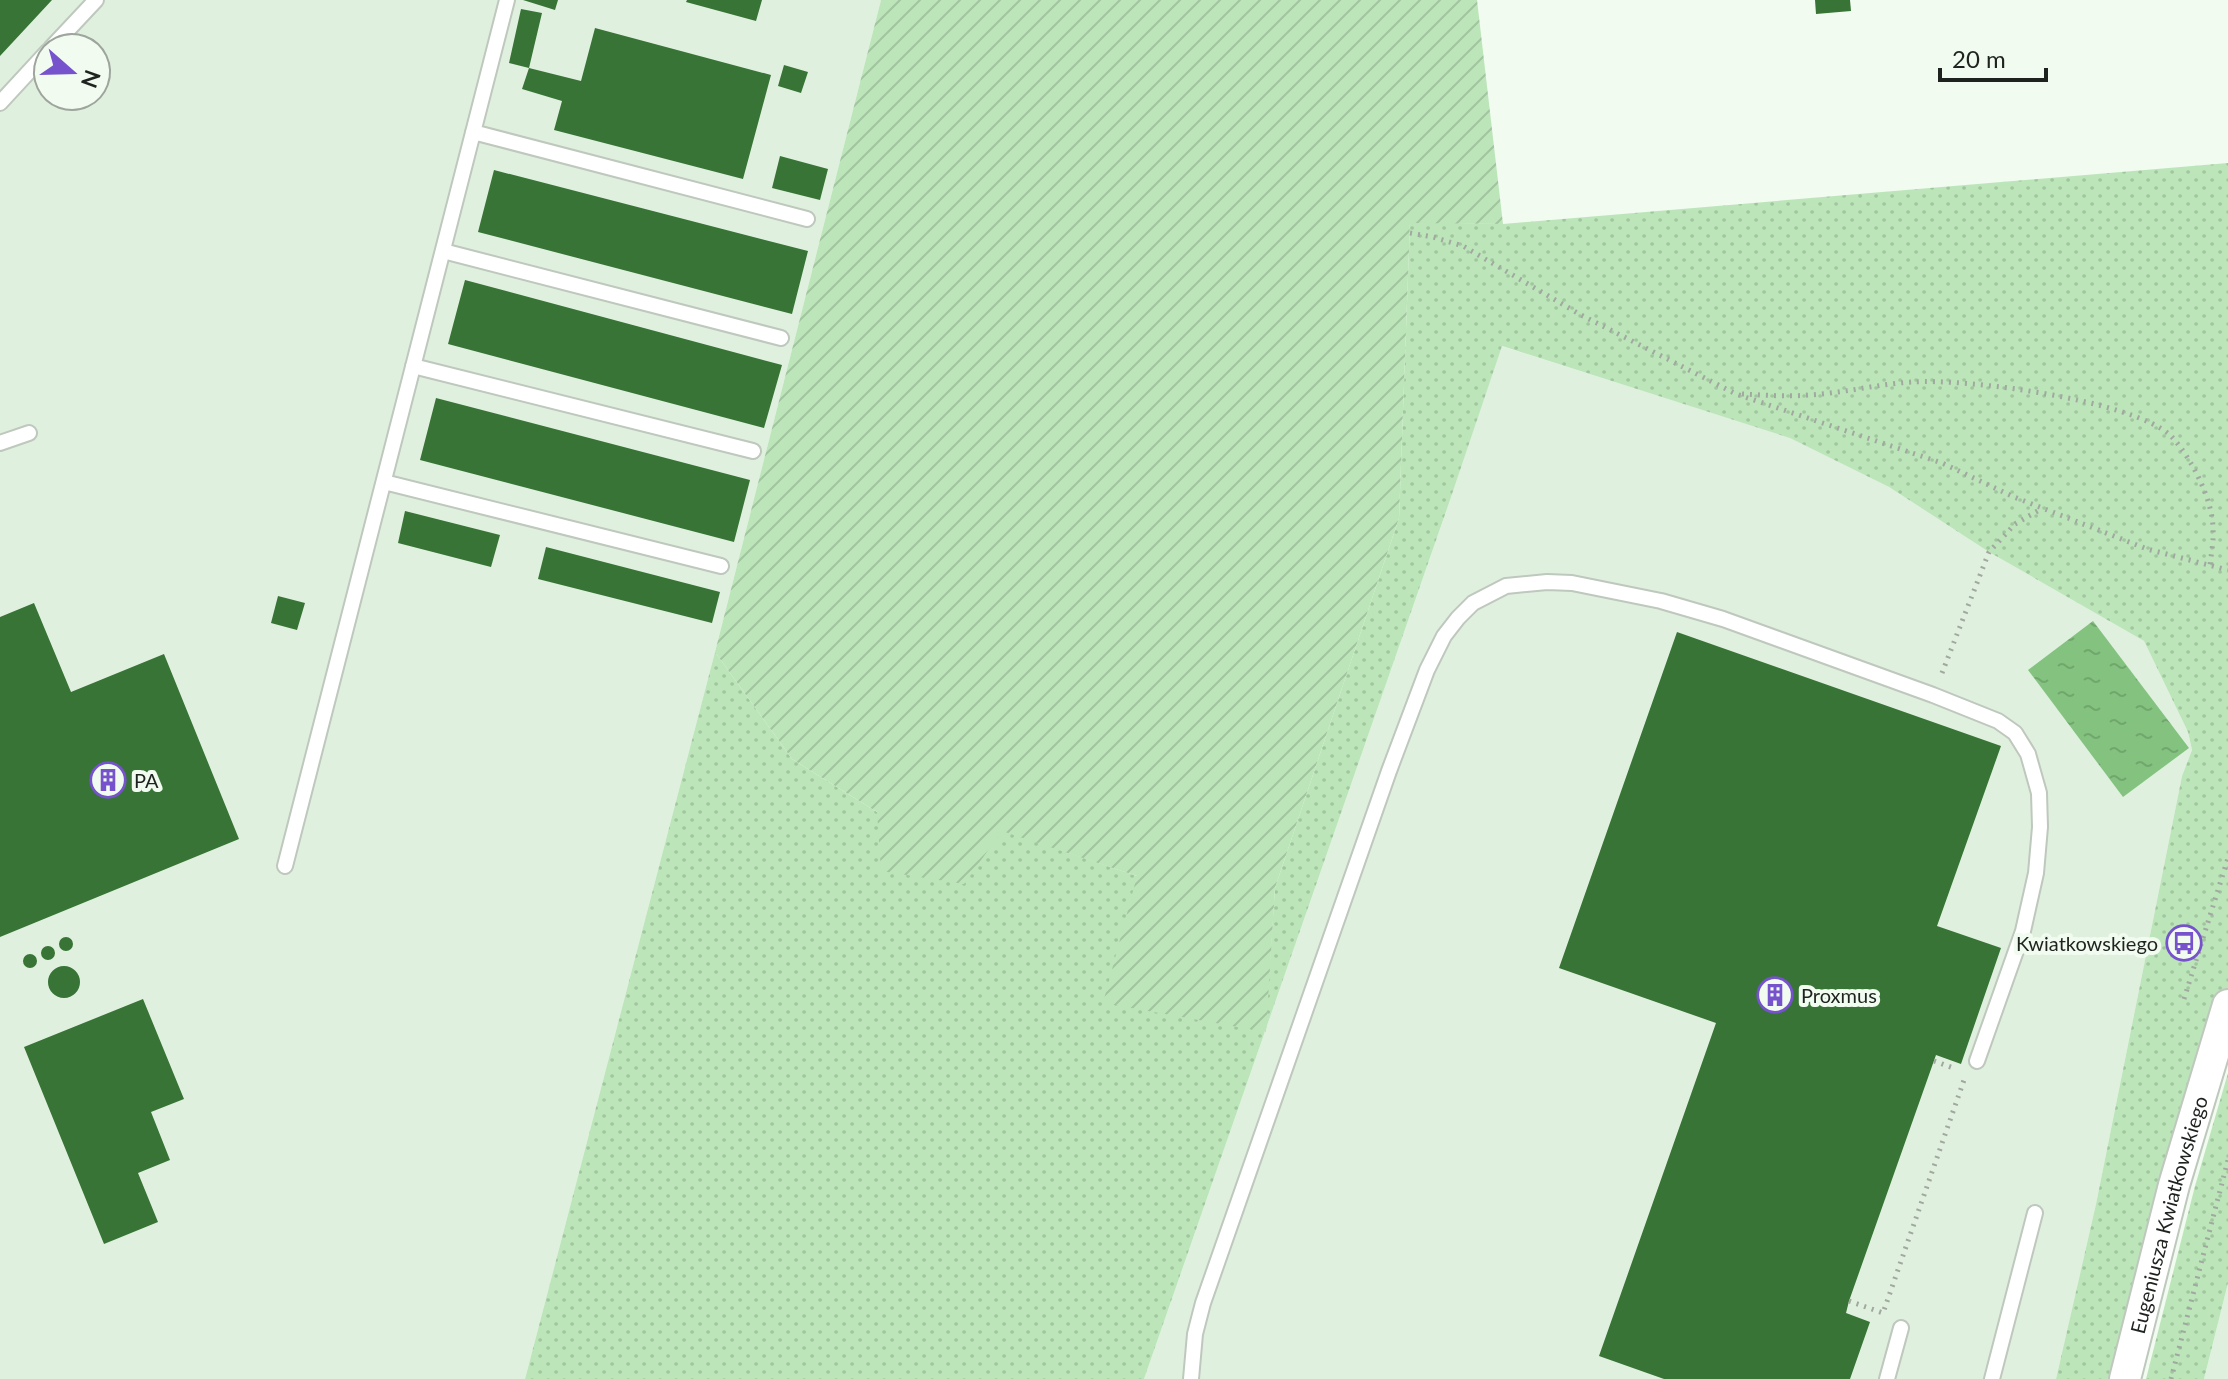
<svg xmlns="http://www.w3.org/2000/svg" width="2228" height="1379" font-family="Lato,sans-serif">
	<defs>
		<pattern id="grass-dots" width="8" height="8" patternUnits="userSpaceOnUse" patternTransform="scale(2)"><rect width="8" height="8" fill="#bce6b9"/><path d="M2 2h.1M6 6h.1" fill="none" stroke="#a1c59f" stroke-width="1.8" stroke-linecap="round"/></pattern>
		<pattern id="garden-furrows" width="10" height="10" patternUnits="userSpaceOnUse" patternTransform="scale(2)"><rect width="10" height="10" fill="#bce6b9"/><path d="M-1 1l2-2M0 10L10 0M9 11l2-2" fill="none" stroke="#a1c59f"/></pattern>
		<pattern id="water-ripples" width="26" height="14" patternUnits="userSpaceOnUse" patternTransform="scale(2)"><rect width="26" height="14" fill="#83c37f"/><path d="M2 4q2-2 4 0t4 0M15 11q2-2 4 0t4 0" fill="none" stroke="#71a76d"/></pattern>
	</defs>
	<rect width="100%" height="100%" fill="#f1fbf0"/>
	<path fill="#e0f0df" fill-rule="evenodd" d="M0,0H881L715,652L525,1379H0ZM48,48H96V96H48Z
		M1501,346L1789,437L1889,487L1989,552L2144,641L2188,732L2192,750L2182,776L2096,1204L2056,1379H1144L1449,503Z
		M2228,1283V1379H2204Z"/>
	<path fill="url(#grass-dots)" d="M2228,163V1005L2125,1379H2056L2096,1204L2182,776L2192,750L2188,732L2144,641L1989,552L1889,487L1790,438L1502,346L1449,503L1144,1379H525L715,652L792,759L877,812L1002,830L1137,876L1265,1032L1275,888L1399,518L1410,222L1503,224Z
		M2228,1073V1283L2204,1379H2146L2195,1186Z"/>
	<path fill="url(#garden-furrows)" d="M881,0H1477L1503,224L1410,223L1399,518L1275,888L1266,1032L1103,1003L1137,876L1002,831L964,884L881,871L877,812L792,759L715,652Z"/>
	<path fill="url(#water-ripples)" d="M2093,621L2189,748L2123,797L2028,670Z"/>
	<path fill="#377435" d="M0,0H52L0,56Z
		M523,0H558L555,10Z
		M687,0H762L756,21L686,2Z
		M1815,0H1850L1851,11L1816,14Z
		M521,9L542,13L529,68L509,63Z
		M595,28L771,75L743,179L554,130L562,101L522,89L529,68L581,81Z
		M784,65L808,72L801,93L778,86Z
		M780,156L828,169L820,200L772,188Z
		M494,170L808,251L792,314L478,232Z
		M465,280L782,365L764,428L448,344Z
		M436,398L750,480L734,542L420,460Z
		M405,511L500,535L491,567L398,543Z
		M546,547L720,592L712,623L538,579Z
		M278,596L305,603L297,630L271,623Z
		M34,603L71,692L164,654L239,839L0,937V617Z
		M1677,632L2001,746L1937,926L2001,948L1961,1064L1936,1055L1849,1301L1846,1313L1870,1322L1850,1379H1664L1599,1356L1716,1023L1559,968Z
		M59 944a7 7 0 1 1 14 0a7 7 0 1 1-14 0Z
		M41 953a7 7 0 1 1 14 0a7 7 0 1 1-14 0Z
		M23 961a7 7 0 1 1 14 0a7 7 0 1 1-14 0Z
		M48 982a16 16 0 1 1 32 0a16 16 0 1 1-32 0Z
		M143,999L184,1099L151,1112L170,1160L138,1173L158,1222L104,1244L24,1047Z"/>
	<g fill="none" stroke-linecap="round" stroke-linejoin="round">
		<defs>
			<path id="service" d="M51,48L96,0
				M0,103L48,51
				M473,132L807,219
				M443,251L781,338
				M413,366L753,451
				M0,443L29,433
				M384,482L721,566
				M285,866L507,0
				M1191,1379L1195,1334L1203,1303L1389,771L1427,670L1444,636L1458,618L1473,603L1506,586L1547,582L1572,583L1661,601L1723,619L1933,695L1998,721L2015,733L2028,754L2039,793L2040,827L2036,873L2023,931L1977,1061
				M1887,1379L1901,1328
				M1992,1379L2035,1213"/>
			<g id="minor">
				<path id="s1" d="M2125,1379L2174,1185L2228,1005"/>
			</g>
		</defs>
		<use href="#service" stroke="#bec8bd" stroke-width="18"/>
		<use href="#minor" stroke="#bec8bd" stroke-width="34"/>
		<path stroke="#a1a8a0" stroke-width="5" stroke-dasharray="2 6" stroke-linecap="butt" d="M1410,233L1433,237L1463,246L1581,315L1736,394L1942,463L2014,497L2147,549L2228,570
			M1742,394C1764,395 1787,397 1809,395C1844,393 1878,384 1912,382C1965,378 2133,400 2171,436C2191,457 2213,500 2213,529C2214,541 2211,554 2210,566
			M1942,673L1989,552L2015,524L2041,509
			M2184,999L2228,858
			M1934,1061L1956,1069
			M1849,1301L1883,1313L1964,1080
			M2171,1379L2228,1160"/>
		<use href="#service" stroke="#fff" stroke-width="14"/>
		<use href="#minor" stroke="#fff" stroke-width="30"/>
	</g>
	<defs>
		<symbol id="building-ring" viewBox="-11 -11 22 22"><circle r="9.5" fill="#f1fbf0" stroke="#7652cc" stroke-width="1.5"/><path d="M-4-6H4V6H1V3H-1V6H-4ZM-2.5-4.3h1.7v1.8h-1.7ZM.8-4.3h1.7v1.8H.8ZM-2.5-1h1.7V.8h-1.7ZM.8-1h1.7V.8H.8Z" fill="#7652cc"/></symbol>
		<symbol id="bus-ring" viewBox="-11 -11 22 22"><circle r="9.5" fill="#f1fbf0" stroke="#7652cc" stroke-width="1.5"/><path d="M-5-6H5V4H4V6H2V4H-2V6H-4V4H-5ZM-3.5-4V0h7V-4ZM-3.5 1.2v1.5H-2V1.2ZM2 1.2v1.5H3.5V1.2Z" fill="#7652cc"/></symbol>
	</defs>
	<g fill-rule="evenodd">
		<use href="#building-ring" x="88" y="760" width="40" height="40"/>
		<use href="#bus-ring" x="2164" y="923" width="40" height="40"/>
		<use href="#building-ring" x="1755" y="975" width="40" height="40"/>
	</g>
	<g text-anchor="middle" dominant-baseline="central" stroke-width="8" stroke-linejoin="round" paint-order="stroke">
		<g font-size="20" fill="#1f231f" stroke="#f1fbf0" text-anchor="start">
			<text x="134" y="780">PA</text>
			<text x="2158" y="943" text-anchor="end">Kwiatkowskiego</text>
			<text x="1801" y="995">Proxmus</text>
		</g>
		<g font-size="20" fill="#1f231f" stroke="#f1fbf0">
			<text stroke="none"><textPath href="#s1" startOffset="170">Eugeniusza Kwiatkowskiego</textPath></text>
		</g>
	</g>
	<g transform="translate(72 72) rotate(110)"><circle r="38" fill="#f1fbf0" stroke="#9da59c" stroke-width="2"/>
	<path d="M0-6L14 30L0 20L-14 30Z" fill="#7652cc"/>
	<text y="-12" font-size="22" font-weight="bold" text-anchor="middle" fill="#1f231f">N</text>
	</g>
	<path d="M1940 68v12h106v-12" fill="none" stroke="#1f231f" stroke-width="4"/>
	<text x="1952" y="68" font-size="24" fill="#1f231f" stroke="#f1fbf0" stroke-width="6" paint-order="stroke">20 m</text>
</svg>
